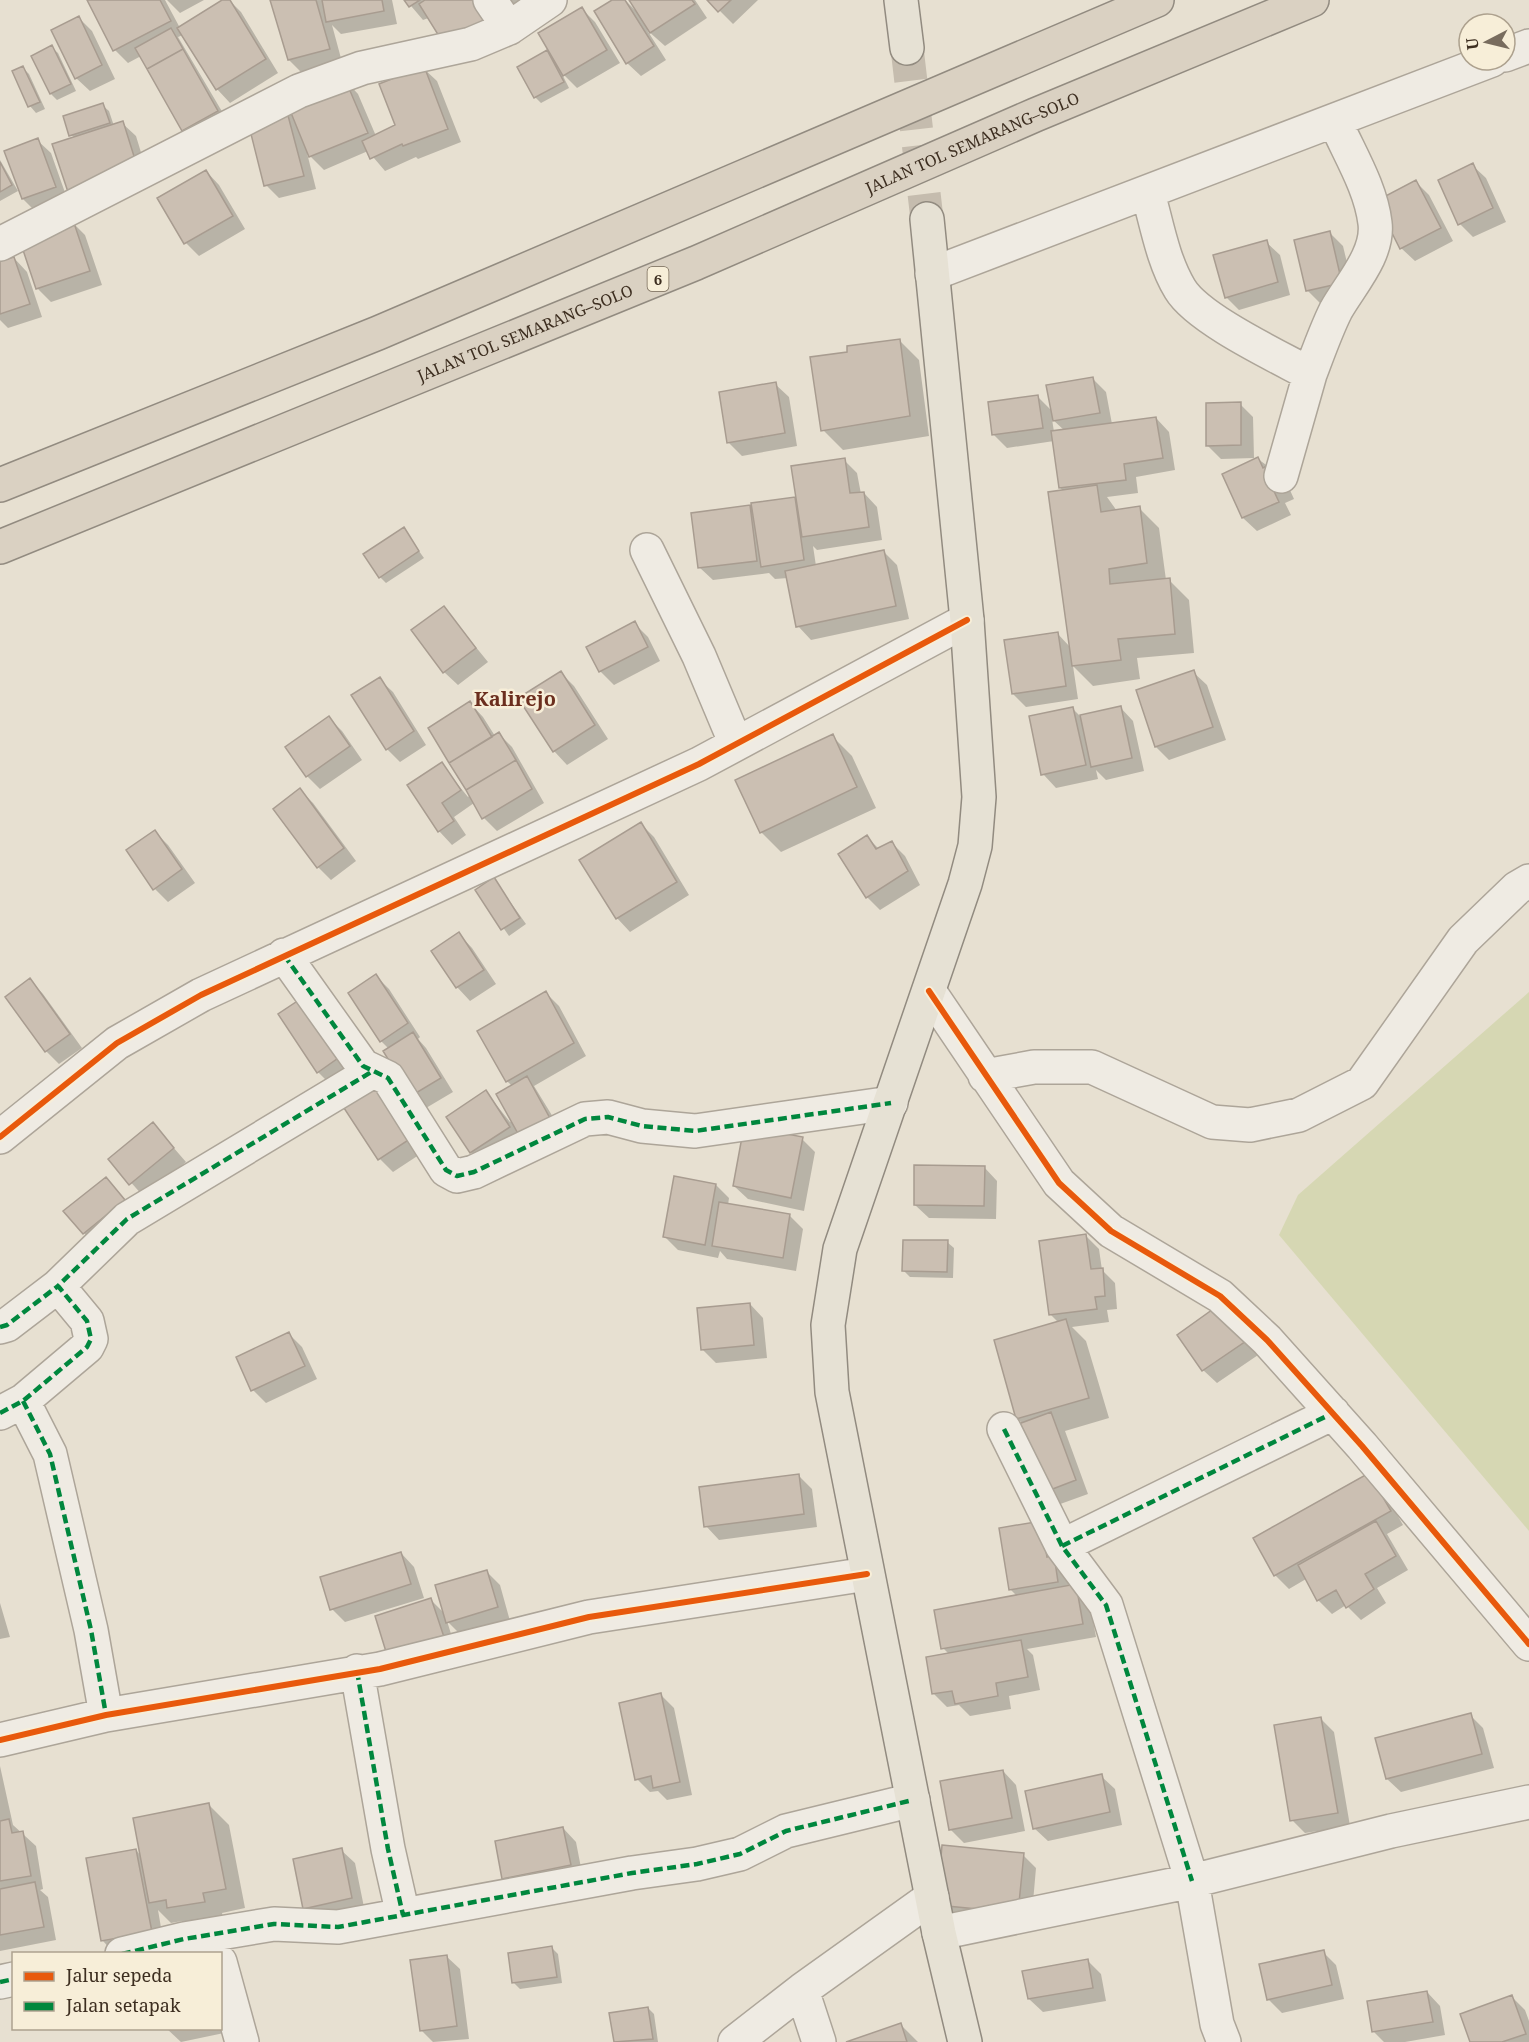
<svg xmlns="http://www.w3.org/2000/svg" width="1529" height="2042" font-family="'Noto Serif',serif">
	<rect width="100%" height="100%" fill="#e7e0d1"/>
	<path fill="#d6d7b3" d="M1529,992V1531L1279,1235L1298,1195Z"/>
	<path fill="#0003" fill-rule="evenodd" d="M90,0H165L180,28L225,0H229L241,12L278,73L230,103L217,89L183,35L178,37L230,125L196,144L183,130L141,56L128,63L115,50Z
		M167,0H204L180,13Z
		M272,0H392L397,24L341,34L332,25L342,62L302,73L289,60Z
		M406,0H477L423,20Z
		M501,0H538L515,15Z
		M615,0H625L636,11L631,0H695L707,18L665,46L647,30L666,60L641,76L627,63Z
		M709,0H758L733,24Z
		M582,9L595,22L620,63L577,88L561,72L569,88L541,103L535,97L547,52L553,58Z
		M79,18L92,31L115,79L90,91L76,78Z
		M51,47L58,53L76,91L57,100L51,94L33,56Z
		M23,68L29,74L45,109L36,113L30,106L14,72Z
		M423,68L437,81L461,142L418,159L416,157L385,171L368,151L324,170L307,153L316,189L279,198L266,185L286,109L295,118L345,80L358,94L376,136L397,125Z
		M102,105L109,111L114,126L122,123L136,136L150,182L71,135Z
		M37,140L51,153L68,201L36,212L23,199Z
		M0,160L18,191L0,201Z
		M1472,165L1486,178L1506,222L1473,237L1460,224Z
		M206,171L219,185L245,229L199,256L186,243L160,198Z
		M1416,182L1429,195L1453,241L1415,261L1401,248Z
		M72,222L85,235L102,285L51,302L38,289L21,239Z
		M1330,233L1343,246L1355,296L1320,303L1307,290Z
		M1266,242L1280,255L1290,295L1239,310L1226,297Z
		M14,258L27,272L42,317L8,328L0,320V263Z
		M899,340L919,360L929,436L843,450L823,430L849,353Z
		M1092,378L1106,392L1112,424L1156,418L1169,432L1175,470L1136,477L1138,493L1107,497L1117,511L1139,508L1159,528L1166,580H1169L1189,600L1194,653L1137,658L1140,679L1093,686L1073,666L1078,699L1026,707L1013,694L1057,633L1070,647L1064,491L1060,488L1054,441L1007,448L993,434L1038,397L1053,412ZM1052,419L1065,431L1054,432Z
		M775,384L789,397L797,446L742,456L729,443Z
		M1240,404L1253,417L1254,458L1221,459L1208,446Z
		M1258,459L1285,479L1294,499L1285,503L1291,515L1257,531L1243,518L1224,475Z
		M844,460L857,473L861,494L864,493L877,507L882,540L817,550L813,546L816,566L883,551L897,565L909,619L811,640L798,626L788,578L775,579L769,573L713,580L699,567L749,507L754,511L753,505L798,498Z
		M403,529L424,558L386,583L380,577Z
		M444,608L488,662L458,685L444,672Z
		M634,623L648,637L660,661L614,685L600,671L588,647Z
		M1193,672L1207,685L1226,740L1169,760L1156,747Z
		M561,673L574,686L608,739L567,765L554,751L520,698Z
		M379,679L393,692L426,745L400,762L387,749Z
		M470,703L483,717L495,736L499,734L512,747L544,803L497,831L484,818L474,803L454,817L466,835L452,845L439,831L409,786L441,764L468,797L470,795Z
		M1120,707L1133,721L1144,771L1106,780L1096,770L1098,779L1056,788L1043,774L1072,708L1080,716Z
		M329,718L342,731L362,760L320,789L307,776L287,747Z
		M832,736L852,756L876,808L781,852L761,832Z
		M300,790L313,803L356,861L331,880L318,867Z
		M641,824L654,837L689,895L630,932L617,918Z
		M155,832L168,845L195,883L168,902L155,889Z
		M867,837L879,849L892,843L905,856L920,885L880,910L867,897Z
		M494,879L526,924L509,936L477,890Z
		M459,934L472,948L496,984L470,1001L457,987L433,951Z
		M375,975L389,989L420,1037L418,1039L426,1048L453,1092L426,1108L389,1049L381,1041Z
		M30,980L43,994L82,1048L59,1064L46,1051Z
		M546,993L559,1006L586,1056L534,1086L564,1135L485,1166L471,1152L448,1118L486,1092L510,1122L512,1121V1086L507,1081Z
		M301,1000L353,1070L331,1085L318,1072Z
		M393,1095L428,1149L393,1172L380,1159Z
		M153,1124L186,1162L144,1197L110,1159Z
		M802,1139L815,1152L804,1211L748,1199L734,1186Z
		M984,1167L997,1181L996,1219L929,1218L915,1205Z
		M106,1179L137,1214L97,1246L84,1233Z
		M716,1185L729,1198L728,1205L790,1216L803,1229L796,1271L727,1259L720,1251L718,1258L678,1250L665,1237Z
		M1086,1236L1099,1249L1102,1270L1115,1283L1117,1309L1107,1310L1109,1322L1072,1327L1086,1341L1109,1418L1065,1431L1088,1494L1052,1507L1023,1424L1018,1419L996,1341L1059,1323L1050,1314Z
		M947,1242L954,1248L953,1278L910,1277L904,1271Z
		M750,1304L763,1318L767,1358L716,1363L703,1350Z
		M1223,1304L1261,1353L1217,1383L1203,1370L1179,1335Z
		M289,1334L302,1347L317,1379L266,1403L253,1390Z
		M798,1475L812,1489L817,1527L719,1540L706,1526Z
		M1382,1488L1403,1525L1387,1534L1408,1570L1377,1588L1386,1603L1361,1620L1346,1605L1332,1614L1318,1600L1306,1579L1289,1589L1275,1575L1255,1538Z
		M1041,1523L1067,1570L1069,1586L1089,1599L1096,1637L1027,1649L1033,1655L1040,1690L1009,1696L1011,1709L970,1716L959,1705L947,1707L934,1694L949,1654L943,1648L1017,1596L1010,1589Z
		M401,1553L414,1567L424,1598L345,1622L332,1609Z
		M486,1571L500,1585L510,1621L461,1635L447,1621L456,1650L402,1667L431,1600L445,1614Z
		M0,1603L10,1637L0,1639Z
		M661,1695L674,1708L692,1795L667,1800L658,1791L650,1792L637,1779Z
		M1470,1715L1483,1728L1494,1768L1401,1792L1387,1779Z
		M1321,1719L1334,1732L1350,1826L1305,1833L1292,1820Z
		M0,1766L13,1825L36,1846L43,1889L40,1890L48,1897L56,1940L0,1951Z
		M1003,1771L1016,1785L1025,1831L964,1843L950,1829Z
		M1101,1776L1115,1789L1122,1825L1048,1841L1034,1828Z
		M209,1805L229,1825L245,1908L222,1913L224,1921L189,1927L182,1921L171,1923L158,1910L164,1945L115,1954L103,1941L136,1850L141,1856Z
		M563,1828L576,1842L583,1878L517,1891L504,1878Z
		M341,1850L355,1863L365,1912L318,1922L305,1909Z
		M1023,1855L1036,1868L1031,1925L952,1917L938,1904Z
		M552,1948L558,1954L562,1983L520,1989L514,1983Z
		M1323,1952L1336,1965L1344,1999L1282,2013L1268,1999Z
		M446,1956L460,1969L469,2039L433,2042L421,2030Z
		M1088,1961L1101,1974L1106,2001L1043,2012L1029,1999Z
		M1427,1992L1440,2006L1445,2035L1405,2042H1384L1374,2032L1369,2002Z
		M1512,1997L1525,2010L1529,2021V2042H1472Z
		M648,2008L654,2014L658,2042H615L611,2014Z
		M220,2018L224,2033L181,2042L166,2028H220Z
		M900,2024L918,2042H851Z"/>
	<path fill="#cbbfb2" stroke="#a89c90" stroke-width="1.5" d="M87,0H160L171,21L113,51Z
		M222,0H230L266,59L216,90L177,28Z
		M270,0H316L330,49L288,60Z
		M322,0H382L384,11L326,22Z
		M404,0H420L409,7Z
		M425,0H474L488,23L447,49L419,4Z
		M612,0H625L654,46L626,64L594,11Z
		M629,0H692L695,4L650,33Z
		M707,0H731L718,12Z
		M582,7L607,50L563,76L538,33Z
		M79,16L102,65L75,79L51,30Z
		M171,28L183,49L147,69L135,48Z
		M52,45L71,84L50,94L31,56Z
		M183,49L218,111L182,131L147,69Z
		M547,50L564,82L534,98L517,67Z
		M23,66L40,102L28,107L12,71Z
		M424,66L448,129L403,146L402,144L370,159L362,141L395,125L379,84Z
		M345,79L368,133L309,157L287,103Z
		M103,103L110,123L69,136L63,116Z
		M286,108L304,176L264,186L247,118Z
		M123,121L138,169L68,192L52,144Z
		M38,138L56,187L22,199L4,151Z
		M0,162L12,185L0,192Z
		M1473,163L1493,208L1458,225L1438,180Z
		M206,170L233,216L184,244L157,198Z
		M1416,180L1441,228L1400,249L1376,201Z
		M73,220L90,271L36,289L19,238Z
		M1330,231L1342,283L1306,291L1294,240Z
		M1267,240L1278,282L1225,298L1213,255Z
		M14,257L30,304L0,314V261Z
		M900,339L910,416L821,431L810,357L847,352V346Z
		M1093,377L1100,413L1053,421L1046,385Z
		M776,382L785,433L727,443L719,392Z
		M1038,395L1043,428L992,435L988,402Z
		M1241,402V445L1206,446V403Z
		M1156,417L1163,458L1124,464L1126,480L1059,488L1051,431Z
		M1258,457L1263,468L1272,463L1273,489L1279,502L1242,518L1222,474Z
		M845,458L850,493L864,492L869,527L802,537L791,466Z
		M1097,485L1101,512L1140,506L1147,563L1109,569L1110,584L1170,578L1175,634L1118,639L1121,660L1072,666L1048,492Z
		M795,497L804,560L761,567L751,503Z
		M750,505L757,561L698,568L691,513Z
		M404,527L419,551L379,578L363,554Z
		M884,550L896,606L796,627L785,571Z
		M444,606L476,648L443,673L411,630Z
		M635,621L648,647L599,672L586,647Z
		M1058,632L1066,686L1012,694L1004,640Z
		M1194,670L1213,727L1155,747L1136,690Z
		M561,671L595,725L553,752L518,698Z
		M380,677L414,731L386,750L351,695Z
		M470,701L492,737L449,763L428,728Z
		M1121,706L1132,758L1091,767L1080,715Z
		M1073,707L1086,765L1041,775L1029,716Z
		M329,716L350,746L306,777L285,747Z
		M499,732L516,760L466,790L449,763Z
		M833,734L857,787L760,833L735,780Z
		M516,760L532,789L482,819L466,790Z
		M442,762L461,790L442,803L454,821L438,832L407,785Z
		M300,788L344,848L317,868L273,809Z
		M641,822L677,882L616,919L579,860Z
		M155,830L182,869L153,890L126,850Z
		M867,835L876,849L892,841L908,871L866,898L838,854Z
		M494,877L520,918L501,930L475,890Z
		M459,932L484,970L456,988L431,951Z
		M376,974L408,1023L380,1042L348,993Z
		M30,978L70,1034L45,1052L5,997Z
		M546,991L574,1043L506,1082L477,1031Z
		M302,998L341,1056L317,1073L278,1014Z
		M413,1032L441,1078L411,1096L383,1051Z
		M527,1076L552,1122L521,1139L496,1094Z
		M380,1080L416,1135L378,1160L342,1105Z
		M486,1090L510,1127L470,1153L446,1117Z
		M153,1122L174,1148L129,1185L108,1159Z
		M744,1126L803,1137L791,1198L733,1186Z
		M914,1165L985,1166L984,1206L914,1205Z
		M674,1176L716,1184L705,1245L663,1237Z
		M106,1177L125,1200L83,1234L63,1211Z
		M719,1202L790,1214L783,1258L712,1246Z
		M1086,1234L1091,1269L1103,1268L1105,1296L1095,1297L1097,1309L1049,1315L1039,1241Z
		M903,1240H948L947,1272L902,1271Z
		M1223,1302L1249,1339L1202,1371L1177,1335Z
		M750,1303L754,1345L701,1350L697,1308Z
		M1066,1319L1089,1398L1016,1419L994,1340Z
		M289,1332L305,1366L251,1391L236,1357Z
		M1051,1412L1076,1480L1037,1495L1013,1426Z
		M1369,1473L1391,1511L1274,1576L1253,1538Z
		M799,1474L804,1514L704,1527L699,1487Z
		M1041,1521L1047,1557L1054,1555L1058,1582L1009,1590L999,1528Z
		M1376,1521L1396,1556L1365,1574L1374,1589L1346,1608L1336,1590L1317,1601L1298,1565Z
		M401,1552L411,1584L330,1610L320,1577Z
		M487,1570L498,1607L446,1623L435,1585Z
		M1076,1584L1083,1624L941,1649L934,1610Z
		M431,1598L444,1637L387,1655L375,1616Z
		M1021,1640L1028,1677L996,1683L998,1696L955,1704L952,1691L932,1694L926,1657Z
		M661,1693L680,1782L653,1788L651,1776L635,1780L619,1703Z
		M1471,1713L1482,1754L1386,1779L1375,1738Z
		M1321,1717L1338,1813L1290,1821L1274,1725Z
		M1003,1770L1012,1818L949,1830L940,1781Z
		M1102,1774L1110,1812L1033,1829L1025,1791Z
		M209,1803L226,1889L203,1893L205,1902L167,1908L166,1900L149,1903L133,1818Z
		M9,1819L12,1833L23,1831L31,1876L0,1881V1821Z
		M563,1827L571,1865L502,1879L495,1841Z
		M942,1845L1024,1853L1018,1913L937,1905Z
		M342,1848L352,1898L303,1909L293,1859Z
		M136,1849L152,1932L101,1941L86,1858Z
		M35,1882L44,1927L0,1935V1889Z
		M552,1946L557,1977L512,1983L508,1953Z
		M1324,1950L1332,1985L1267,2000L1259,1964Z
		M447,1955L457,2026L420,2031L410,1960Z
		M1088,1959L1093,1988L1028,1999L1022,1971Z
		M1427,1991L1433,2022L1372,2032L1367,2001Z
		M1512,1995L1526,2034L1502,2042H1470L1460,2014Z
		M648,2007L653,2039L614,2042L609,2013Z
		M901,2023L907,2042H846Z"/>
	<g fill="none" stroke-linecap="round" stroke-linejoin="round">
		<path stroke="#c5bcae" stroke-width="33" stroke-dasharray="33 16" stroke-linecap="butt" d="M907,48L927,219"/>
		<defs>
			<path id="minor" d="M490,0L509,28
				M1505,55L1529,46
				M1148,193C1157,225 1163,261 1180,289C1198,319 1277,356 1310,374L1281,476
				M0,244L299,91L362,68L471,44L509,28L550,0
				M932,274L1492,60
				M1310,374C1318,353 1326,330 1336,310C1350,285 1379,254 1375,223C1371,188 1349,153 1335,121
				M647,550L699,656L736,744
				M284,955L363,1066L388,1078L446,1170L457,1176L474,1172L585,1119L608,1117L642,1126L695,1131L891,1103
				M929,991L1059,1183L1111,1231L1220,1296L1267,1340L1362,1446L1529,1644
				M985,1076L1034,1067H1092L1212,1122L1250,1125L1299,1115L1362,1083L1463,940L1517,888L1529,881
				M0,1137L117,1043L201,995L699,764L967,620
				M0,1327L7,1325L58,1286
				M23,1401L50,1454L91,1630L106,1715
				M0,1413L23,1401L87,1347L91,1339L87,1321L58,1286L127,1219L373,1071
				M1004,1429L1062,1546L1106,1605L1192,1881L1217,2024L1224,2042
				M1062,1546L1333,1413
				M357,1671L388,1849L403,1915
				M0,1740L106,1715L380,1669L589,1617L867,1574
				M939,1933L1192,1881L1391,1831L1529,1802
				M122,1954L184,1939L274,1924L338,1927L632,1873L697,1864L740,1854L786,1831L913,1800
				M220,1962L242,2042
				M0,1982L14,1979
				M802,1990L819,2042
				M735,2042L802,1990L932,1897"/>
			<path id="major" d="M901,0L907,48
				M927,219L967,620L979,797L975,846L965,884L840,1249L828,1325L832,1392L939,1933L965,2042"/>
			<g id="highway">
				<path d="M0,485L378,333L1157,0"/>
				<path id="s1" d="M0,547L696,263L1035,115L1312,0"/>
			</g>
		</defs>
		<use href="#minor" stroke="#ada599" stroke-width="36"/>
		<use href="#major" stroke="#928b80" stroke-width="36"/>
		<use href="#highway" stroke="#928b80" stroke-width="36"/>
		<use href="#minor" stroke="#efebe3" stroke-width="33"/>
		<use href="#major" stroke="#e6e1d4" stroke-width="33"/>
		<use href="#highway" stroke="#dad1c2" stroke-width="33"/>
		<path stroke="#00873e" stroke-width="4.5" stroke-dasharray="9 4.5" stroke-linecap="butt" d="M284,955L363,1066L388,1078L446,1170L457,1176L474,1172L585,1119L608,1117L642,1126L695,1131L891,1103
			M0,1327L7,1325L58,1286
			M23,1401L50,1454L91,1630L106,1715
			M0,1413L23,1401L87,1347L91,1339L87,1321L58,1286L127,1219L373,1071
			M1004,1429L1062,1546L1106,1605L1192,1881
			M1062,1546L1333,1413
			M357,1671L388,1849L403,1915
			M122,1954L184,1939L274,1924L338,1927L632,1873L697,1864L740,1854L786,1831L913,1800
			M0,1982L14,1979"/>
		<defs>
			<path id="cycleway" d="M929,991L1059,1183L1111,1231L1220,1296L1267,1340L1362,1446L1529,1644
				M0,1137L117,1043L201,995L699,764L967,620
				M0,1740L106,1715L380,1669L589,1617L867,1574"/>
		</defs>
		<use href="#cycleway" stroke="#f7eed8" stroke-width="10"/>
		<use href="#cycleway" stroke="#e8590c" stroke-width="6"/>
	</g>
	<g text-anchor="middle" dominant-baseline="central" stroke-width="5" stroke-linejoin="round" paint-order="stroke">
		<rect fill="#f7eed8" stroke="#756857" stroke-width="1.5" x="647.5" y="267" width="21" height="24" rx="4.5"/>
		<g font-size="15" font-weight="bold" fill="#3d2e20">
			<text x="658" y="279">6</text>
		</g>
		<g font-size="16" fill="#3d2e20" stroke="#f7eed8">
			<text stroke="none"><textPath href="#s1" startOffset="1053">JALAN TOL SEMARANG–SOLO</textPath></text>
			<text stroke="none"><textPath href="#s1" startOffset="567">JALAN TOL SEMARANG–SOLO</textPath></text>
		</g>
		<g font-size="20" font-weight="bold" fill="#6b2e1e" stroke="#f7eed8">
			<text x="515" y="698">Kalirejo</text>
		</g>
	</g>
	<rect x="12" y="1952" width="210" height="78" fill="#f7eed8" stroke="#ada18e" stroke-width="1.5"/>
	<rect x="24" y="1972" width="30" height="9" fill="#e8590c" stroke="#ada18e" stroke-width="1.5"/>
	<text x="66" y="1982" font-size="18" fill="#3d2e20">Jalur sepeda</text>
	<rect x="24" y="2002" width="30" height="9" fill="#00873e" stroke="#ada18e" stroke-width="1.5"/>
	<text x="66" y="2012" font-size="18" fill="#3d2e20">Jalan setapak</text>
	<g transform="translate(1487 42) rotate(263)"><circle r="28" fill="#f7eed8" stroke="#ada18e" stroke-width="1.5"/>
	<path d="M0-4.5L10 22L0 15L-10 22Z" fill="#786c5e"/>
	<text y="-9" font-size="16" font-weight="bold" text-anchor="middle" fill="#3d2e20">U</text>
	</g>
</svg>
